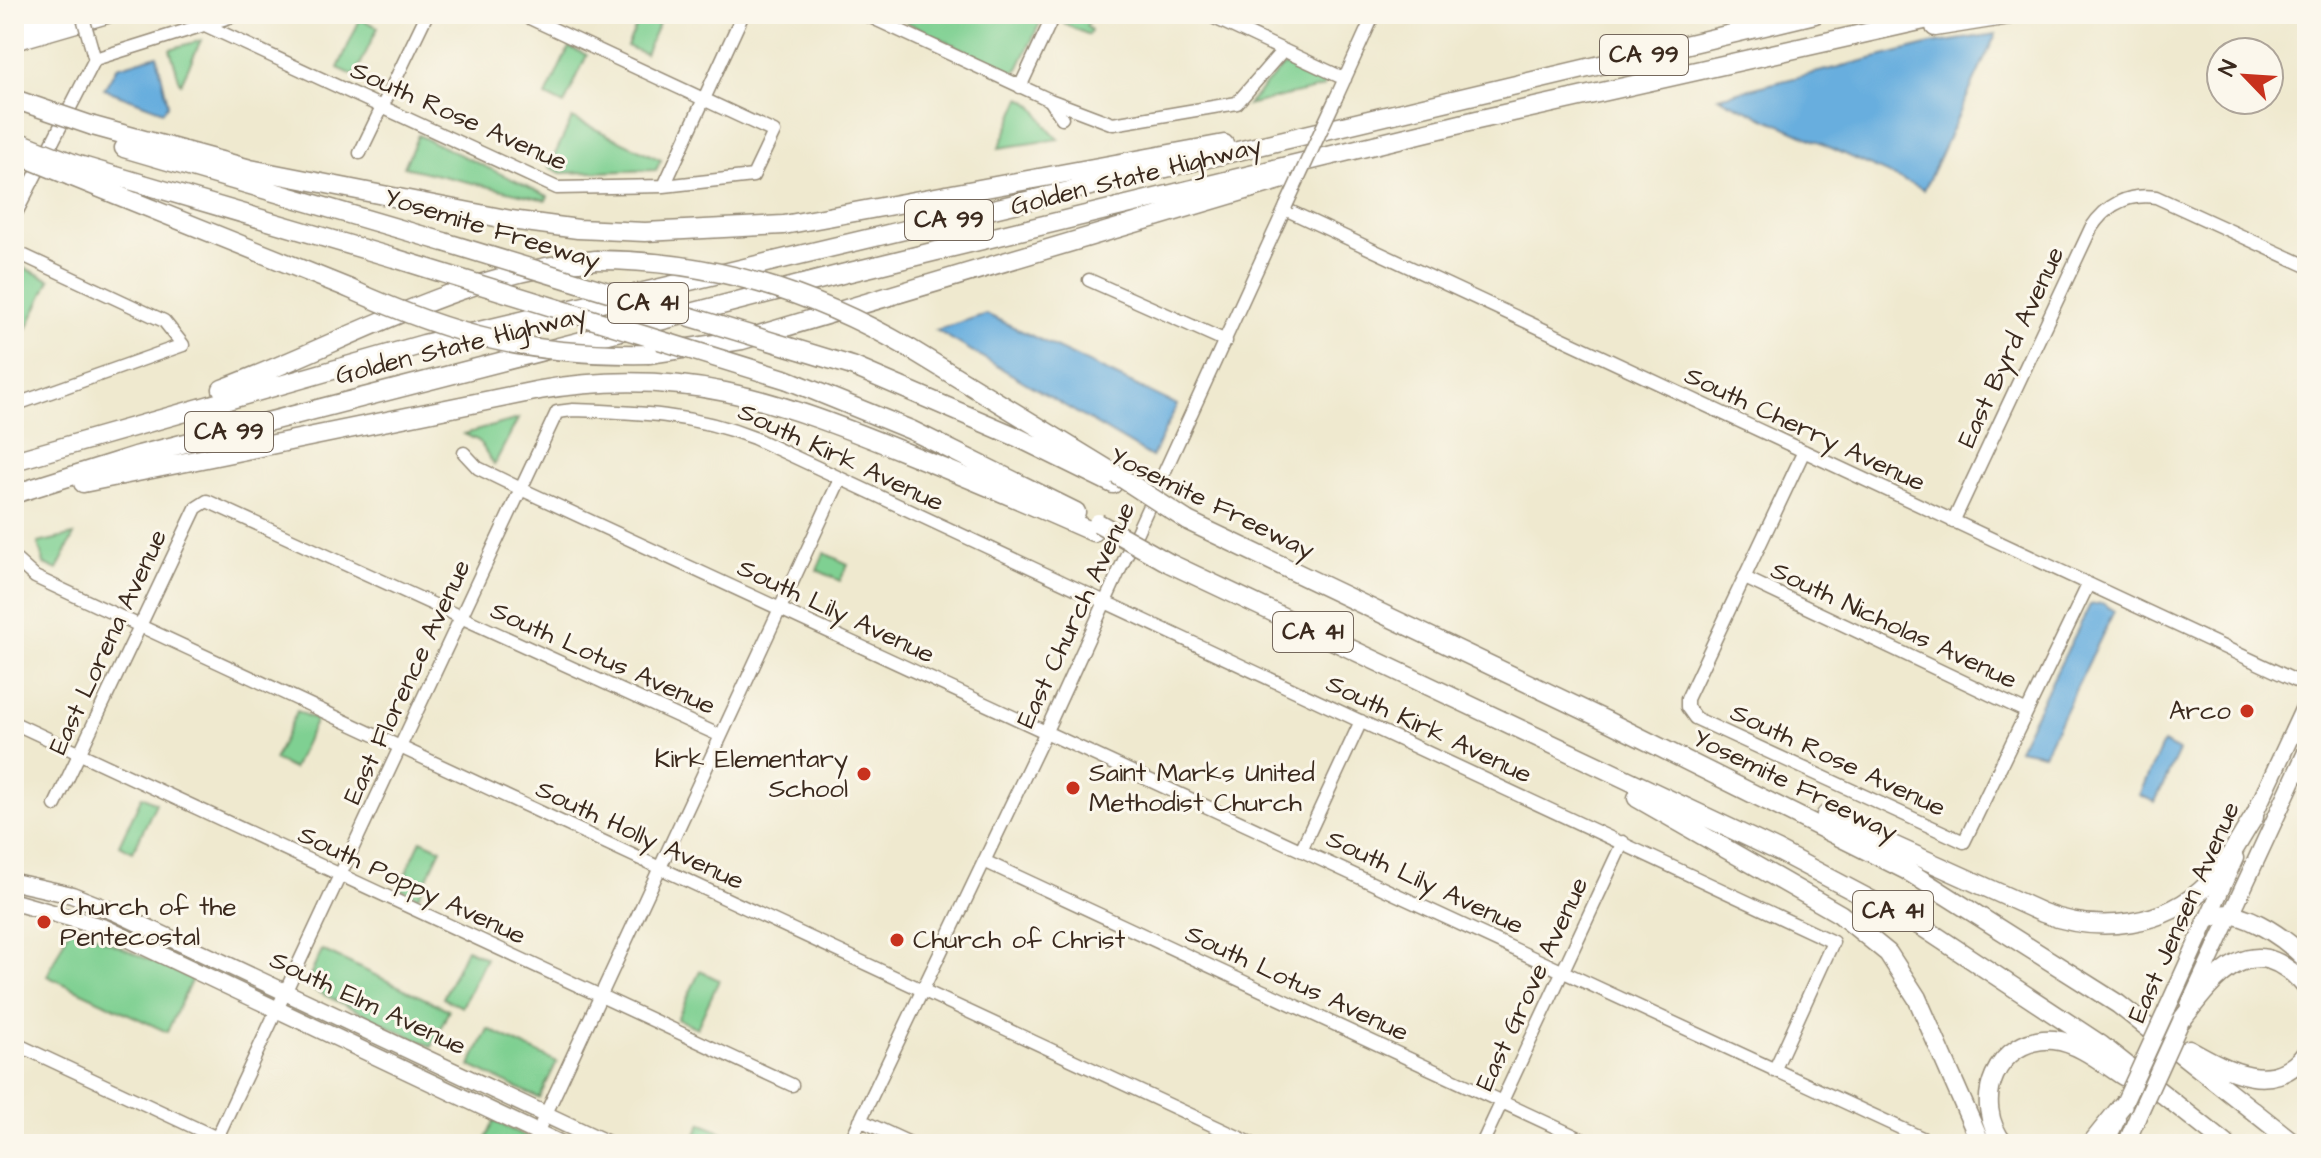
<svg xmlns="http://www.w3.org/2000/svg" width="2321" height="1158" font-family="'Architects Daughter',sans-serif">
	<rect width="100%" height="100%" fill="#fbf7ec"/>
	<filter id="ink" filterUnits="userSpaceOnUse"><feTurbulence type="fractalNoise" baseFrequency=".0125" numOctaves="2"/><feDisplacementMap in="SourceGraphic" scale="16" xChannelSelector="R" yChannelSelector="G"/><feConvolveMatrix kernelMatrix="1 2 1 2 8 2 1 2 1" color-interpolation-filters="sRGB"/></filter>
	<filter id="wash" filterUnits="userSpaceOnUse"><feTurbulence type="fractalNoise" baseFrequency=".006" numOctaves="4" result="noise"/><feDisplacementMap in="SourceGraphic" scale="32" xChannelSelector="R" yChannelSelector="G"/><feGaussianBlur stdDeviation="1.8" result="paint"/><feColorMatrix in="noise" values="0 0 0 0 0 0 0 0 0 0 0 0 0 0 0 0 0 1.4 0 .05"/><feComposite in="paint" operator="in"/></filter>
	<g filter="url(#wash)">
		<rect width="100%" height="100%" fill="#efe9cf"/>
		<path fill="#7fd092" stroke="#5d7d58" stroke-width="2" d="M642,14H663L645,54L627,46Z
			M890,14H1026L1041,21L1018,69L1012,73Z
			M1068,14H1095L1086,26L1091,30L1089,35L1064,24Z
			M360,19L378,27L355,76L338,68Z
			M201,40L181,83L180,82L170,49Z
			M569,47L587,55L564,105L546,96Z
			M1291,65L1323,79L1324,87L1247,105L1282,67Z
			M1021,98C1045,110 1039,125 1059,139L999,148Z
			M572,118L661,160L656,170L561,173L549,167Z
			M418,135L548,196L546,200L404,167Z
			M14,263L50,280L27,329L14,323Z
			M518,419L494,465L479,441L464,434Z
			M74,535L57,570L44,564L38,543Z
			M824,553L848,564L840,581L817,570Z
			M297,711L316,720L293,769L274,760Z
			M142,796L156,803L133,852L119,845Z
			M421,840L441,849L418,897L399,888Z
			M71,925L192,979L167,1032L47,976Z
			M466,949L486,958L462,1007L443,998Z
			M322,950L449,1010L432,1047L308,987L307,982Z
			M700,971L719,980L697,1028L677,1019Z
			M488,1029L557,1062L539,1098L470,1066Z
			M494,1121L535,1141L533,1144H483Z
			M701,1123L747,1144H692Z"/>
		<path fill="#67aede" stroke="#516c7e" stroke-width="2" d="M1996,34L1924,190L1718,97L1931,44Z
			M157,55L168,104L163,111L104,89L117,67Z
			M986,314L1177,405L1152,457L936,330Z
			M2102,603L2114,611L2044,754L2018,749L2090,605Z
			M2163,743L2179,751L2155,802L2139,795Z"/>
	</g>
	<g filter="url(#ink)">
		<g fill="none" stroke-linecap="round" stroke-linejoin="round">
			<defs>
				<path id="minor" d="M864,14L1050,100L1062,118
					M1206,14L1345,79
					M207,26L557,188L664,186L753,176L774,132L521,14
					M95,59L239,14
					M1020,87L1054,14
					M1336,98L1374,14
					M1050,100L1113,124L1237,103L1283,50
					M360,153L427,14
					M664,186L743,14
					M1285,209L2307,686
					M14,217L95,59L93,53
					M14,251L164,321L183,345L14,405
					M1089,280L1226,341
					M1804,451L1687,699V707L1695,718L1964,842L2088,585
					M464,453L478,468L521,489L1935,1144
					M1953,522L2091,228C2106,205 2128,193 2156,197L2307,266
					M14,558L35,577L1253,1144
					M1745,578L2025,711
					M14,723L792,1085
					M55,805L196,508L207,501L721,736
					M1302,848L1361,721
					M984,861L1592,1144
					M14,1043L217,1138
					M860,1120L912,1144
					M537,1133L840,479
					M214,1144L557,412L573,410C636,412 694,414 754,438L1833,942L1774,1071
					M849,1144L1041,742L1286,206
					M1482,1144L1623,842"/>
				<path id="major" d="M2249,826L2307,701
					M14,882L72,895L115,912L608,1144
					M14,902L105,928L561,1144
					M2189,1005L2307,750
					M2167,1009L2235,858
					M2105,1144L2117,1119
					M2126,1144L2138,1116"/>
				<path id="highway" d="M14,25L51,14
					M1935,27L2016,14
					M14,41L107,14
					M93,126L250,169L511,220L578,229L645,232L784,225L1224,144
					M124,148L444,242
					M75,164L394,258
					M70,176L348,288
					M909,348L1117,475
					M649,354L742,340L1283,179
					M852,366L1017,437L1113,484
					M788,380L911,430L1076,512
					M222,389C347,342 460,272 596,260
					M14,461L424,344L1815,14
					M83,483L540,390C680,366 774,399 902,451C966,477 1030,504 1093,532
					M14,494L135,456L842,274L1477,120L1951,14
					M1188,521L1607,721L1906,870L2118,1004L2295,1144
					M1169,563L1778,851L1924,928L2101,1045L2226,1144
					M1637,798L1840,914L1888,953L1917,998L1981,1144
					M1826,815L2043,913C2098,934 2166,927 2209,883C2227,865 2240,838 2254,817
					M2207,920C2235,900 2286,939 2307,960
					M2181,1021C2215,976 2254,924 2307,988
					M2189,1049C2228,1071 2274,1097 2307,1052
					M2004,1144C1970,1103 1996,1036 2054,1040C2080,1043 2103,1063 2125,1077
					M2091,1144L2124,1103"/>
			</defs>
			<use href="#minor" stroke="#958a76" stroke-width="15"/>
			<use href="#major" stroke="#958a76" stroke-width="19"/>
			<use href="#highway" stroke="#958a76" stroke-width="21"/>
			<use href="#minor" stroke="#fff" stroke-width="12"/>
			<use href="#major" stroke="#fff" stroke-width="16"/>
			<use href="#highway" stroke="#fff" stroke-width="18"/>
			<defs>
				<path id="minor-bridge" d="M82,14L93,53
					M1286,206L1336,98"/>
				<path id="major-bridge" d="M2124,1103L2167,1009
					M2138,1116L2181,1021"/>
				<path id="highway-bridge" d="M14,99L93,126
					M14,140L75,164
					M14,153L70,176
					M444,242L852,366
					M394,258L788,380
					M596,260C710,260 811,291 909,348
					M348,288C455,337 531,356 649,354
					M1117,475L1188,521
					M1098,523L1169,563"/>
			</defs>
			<use href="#minor-bridge" stroke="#958a76" stroke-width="15" stroke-linecap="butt"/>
			<use href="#major-bridge" stroke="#958a76" stroke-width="19" stroke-linecap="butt"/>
			<use href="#highway-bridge" stroke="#958a76" stroke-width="21" stroke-linecap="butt"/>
			<use href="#minor-bridge" stroke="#fff" stroke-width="12"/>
			<use href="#major-bridge" stroke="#fff" stroke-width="16"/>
			<use href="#highway-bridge" stroke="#fff" stroke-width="18"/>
		</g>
	</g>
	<g fill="#c8321e" stroke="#fbf7ec" stroke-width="3">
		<circle cx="2247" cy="711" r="8"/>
		<circle cx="864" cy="774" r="8"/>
		<circle cx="1073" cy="788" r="8"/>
		<circle cx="44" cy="922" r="8"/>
		<circle cx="897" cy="940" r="8"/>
	</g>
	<g text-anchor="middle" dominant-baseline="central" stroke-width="6" stroke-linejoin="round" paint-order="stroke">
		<g fill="#fbf7ec" stroke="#75685c" stroke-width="2">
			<rect x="1600" y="35" width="88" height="40" rx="6"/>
			<rect x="905" y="200" width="88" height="40" rx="6"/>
			<rect x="608" y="283" width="80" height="40" rx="6"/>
			<rect x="185" y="412" width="88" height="40" rx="6"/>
			<rect x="1273" y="612" width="80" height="40" rx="6"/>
			<rect x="1853" y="891" width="80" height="40" rx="6"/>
		</g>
		<g font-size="24" font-weight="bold" fill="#3b2a1e">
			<text x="1644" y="55">CA 99</text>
			<text x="949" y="220">CA 99</text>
			<text x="648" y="303">CA 41</text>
			<text x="229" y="432">CA 99</text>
			<text x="1313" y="632">CA 41</text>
			<text x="1893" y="911">CA 41</text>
		</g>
		<g font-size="26" fill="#3b2a1e" stroke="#fbf7ec">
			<text transform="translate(459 116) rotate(24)">South Rose Avenue</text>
			<text transform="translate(1136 176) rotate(-14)">Golden State Highway</text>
			<text transform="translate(492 229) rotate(17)">Yosemite Freeway</text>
			<text transform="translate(461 345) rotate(-14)">Golden State Highway</text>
			<text transform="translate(2011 347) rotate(-65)">East Byrd Avenue</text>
			<text transform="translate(1805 429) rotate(25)">South Cherry Avenue</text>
			<text transform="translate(841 457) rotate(25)">South Kirk Avenue</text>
			<text transform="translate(1212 503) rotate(26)">Yosemite Freeway</text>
			<text transform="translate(836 611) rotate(25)">South Lily Avenue</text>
			<text transform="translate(1076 615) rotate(-65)">East Church Avenue</text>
			<text transform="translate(1894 625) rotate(25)">South Nicholas Avenue</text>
			<text transform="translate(108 642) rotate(-65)">East Lorena Avenue</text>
			<text transform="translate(603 658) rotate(24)">South Lotus Avenue</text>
			<text transform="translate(407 682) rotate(-65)">East Florence Avenue</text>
			<text transform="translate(1429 729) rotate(25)">South Kirk Avenue</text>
			<text transform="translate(1838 760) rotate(25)">South Rose Avenue</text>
			<text transform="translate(1795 785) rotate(26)">Yosemite Freeway</text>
			<text transform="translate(640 835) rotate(25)">South Holly Avenue</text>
			<text transform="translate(1425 882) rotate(25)">South Lily Avenue</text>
			<text transform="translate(412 885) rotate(25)">South Poppy Avenue</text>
			<text transform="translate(2184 912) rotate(-66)">East Jensen Avenue</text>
			<text transform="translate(1297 983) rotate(25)">South Lotus Avenue</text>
			<text transform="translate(1532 984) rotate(-65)">East Grove Avenue</text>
			<text transform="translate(368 1003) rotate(25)">South Elm Avenue</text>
		</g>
		<g font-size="26" fill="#3b2a1e" stroke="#fbf7ec" text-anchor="start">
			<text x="2231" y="711" text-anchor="end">Arco</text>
			<text x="848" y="759" text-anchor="end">Kirk Elementary<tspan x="848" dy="30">School</tspan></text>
			<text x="1089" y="773">Saint Marks United<tspan x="1089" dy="30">Methodist Church</tspan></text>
			<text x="60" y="907">Church of the<tspan x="60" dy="30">Pentecostal</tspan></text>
			<text x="913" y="940">Church of Christ</text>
		</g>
	</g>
	<rect width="2321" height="1158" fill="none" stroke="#fbf7ec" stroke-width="48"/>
	<g transform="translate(2245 76) rotate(295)"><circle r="38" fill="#fbf7ec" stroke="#aea59a" stroke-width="2"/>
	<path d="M0-6L14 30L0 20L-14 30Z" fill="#c8321e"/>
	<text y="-12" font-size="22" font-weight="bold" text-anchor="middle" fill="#3b2a1e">N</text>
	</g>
</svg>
